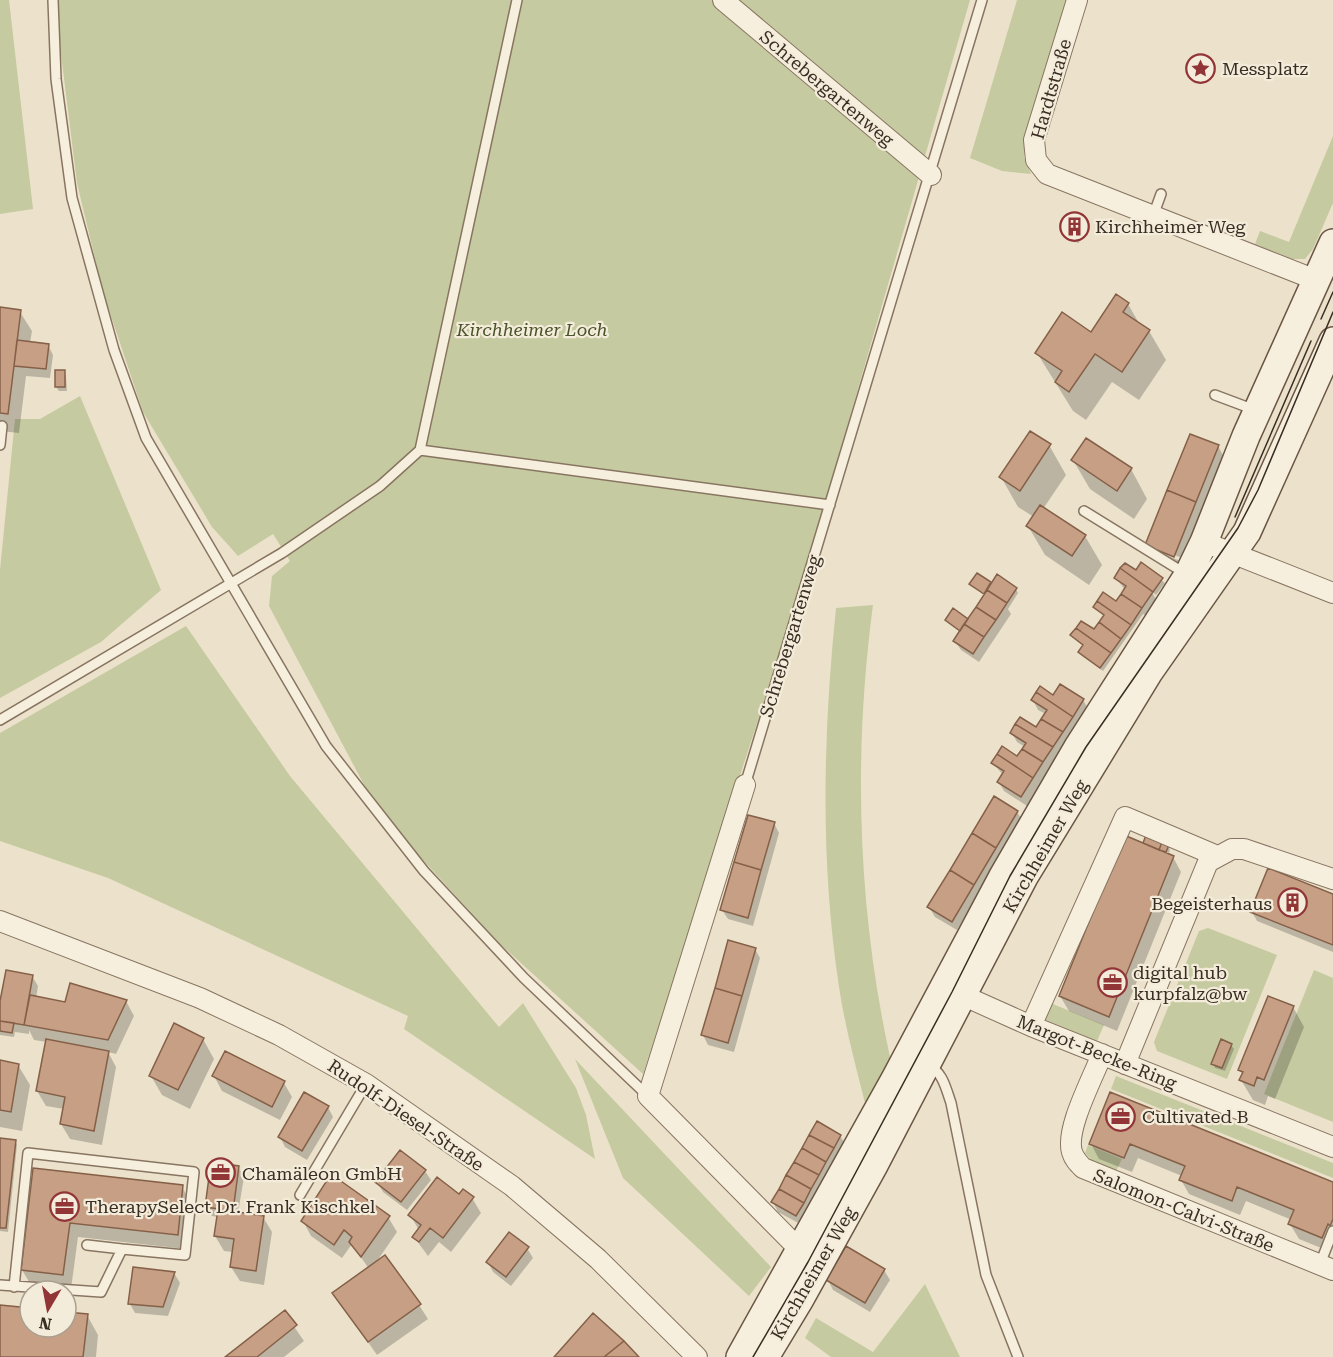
<svg xmlns="http://www.w3.org/2000/svg" width="1333" height="1357" font-family="'Roboto Serif',serif">
	<rect width="100%" height="100%" fill="#ece2cb"/>
	<path fill="#c5caa0" d="M0,0H9L33,209L0,214Z
		M58,0H970L798,597L643,1074L500,944L378,811L269,606L272,576L290,561L273,534L238,556L212,527L143,412L103,292L77,183L57,22Z
		M1017,0H1067L1026,133L1024,157L1031,174L1002,171L970,158Z
		M1333,136V203L1313,249L1305,259H1292L1255,244L1260,231L1289,242Z
		M80,396L161,590L101,642L0,698V570L15,419H40Z
		M873,605C852,763 858,923 895,1079L866,1107C856,1067 845,1027 839,987C820,861 823,734 836,608Z
		M186,626L290,776L499,1027L523,1003L576,1088L586,1115L595,1159L404,1029L408,1016L108,878L0,841V733Z
		M1208,928L1277,955L1227,1079L1157,1051L1154,1042L1199,931Z
		M1314,970L1333,978V1122L1264,1094Z
		M1048,1002L1104,1025L1097,1041L1041,1018Z
		M575,1059L771,1267L749,1296L623,1178Z
		M1116,1076L1333,1163V1178L1111,1089Z
		M1088,1145L1122,1159L1116,1171L1093,1162L1085,1153Z
		M925,1284L960,1357H831L805,1338L816,1318L873,1352Z"/>
	<path fill="#0003" fill-rule="evenodd" d="M1082,217L1084,221L1079,243L1070,241L1067,236Z
		M1128,304L1140,325L1149,331L1166,360L1139,400L1112,382L1086,420L1073,411L1037,353L1092,334Z
		M0,309L20,312L32,331L30,343L48,345L53,355L50,378L26,376L19,433L0,431Z
		M56,372H64L66,376L67,391H59L56,387Z
		M1049,445L1066,475L1043,509L1085,536L1102,565L1089,585L1045,555L1028,526L1034,517L1018,507L1001,477Z
		M1218,446L1226,461L1182,571L1147,545ZM1157,548L1182,558L1180,561L1157,551Z
		M1073,460L1131,469L1147,499L1134,519L1090,489Z
		M1141,564L1165,583L1156,595L1152,592L1158,603L1148,617L1143,614L1103,671L1082,656L1079,652L1084,646L1072,635L1094,631L1105,617L1094,607L1116,603L1125,590L1116,578L1136,572Z
		M977,575L992,585L1016,589L1018,593L1008,609L1011,614L979,662L961,650L955,641L961,632L947,620L968,621L985,596L971,584Z
		M1053,697L1083,700L1089,710L1027,806L1004,791L999,782L1003,775L993,763L1018,758L1025,747L1017,742L1012,733L1036,729L1046,714L1038,710L1033,700Z
		M1017,812L1023,821L957,930L935,917L929,907Z
		M774,823L779,833L753,926L728,919L722,910Z
		M1146,846H1168L1170,850L1168,855L1173,857L1181,872L1117,1031L1069,1011L1060,996Z
		M1333,896V952L1257,921L1252,912Z
		M755,949L760,958L734,1052L708,1045L703,1035Z
		M32,976L38,986L36,998L66,1004L126,1001L134,1016L116,1054L108,1052L116,1067L102,1145L70,1139L61,1124L64,1109L46,1106L37,1091L47,1042L34,1040L29,1030V1034L15,1032L14,1037L0,1035V1009Z
		M1293,1007L1304,1027L1275,1099L1268,1096L1265,1105L1253,1100L1241,1080L1243,1076L1240,1070Z
		M203,1039L214,1059L190,1109L162,1095L151,1076Z
		M1231,1045L1234,1049L1225,1071L1215,1068L1213,1063Z
		M0,1062L18,1065L30,1085L22,1131L0,1127Z
		M214,1076L284,1083L292,1097L280,1120L222,1091Z
		M1111,1094L1333,1183V1246L1331,1252L1299,1239L1290,1224L1292,1220L1246,1201L1240,1215L1189,1194L1181,1180L1182,1176L1138,1158L1132,1172L1099,1159L1091,1144Z
		M328,1107L333,1117L307,1160L285,1147L280,1137Z
		M840,1136L846,1145L802,1225L778,1212L773,1202Z
		M0,1140L15,1141L17,1145L8,1232L0,1231Z
		M238,1167L244,1177L238,1213L263,1217L272,1232L264,1285L240,1281L231,1267L233,1252L224,1251L215,1236L218,1217L212,1216L206,1207Z
		M35,1169L182,1187L190,1201L186,1249L78,1237L71,1289L31,1285L22,1270Z
		M425,1171L431,1180L407,1210L383,1192L377,1182Z
		M460,1196L472,1198L481,1213L451,1252L439,1242L428,1256L414,1237L419,1230L410,1215Z
		M388,1217L397,1232L375,1264L419,1305L428,1319L377,1355L334,1293L369,1269L352,1244L342,1258L311,1236L303,1221Z
		M527,1248L533,1258L511,1286L493,1272L488,1262Z
		M884,1270L890,1280L870,1312L833,1290L828,1280Z
		M174,1273L180,1283L168,1316L135,1313L130,1304Z
		M0,1306L30,1309V1327H66V1313L87,1315L98,1335L96,1357H0Z
		M284,1312L304,1341L284,1357H227Z"/>
	<path fill="#c79f85" stroke="#856048" stroke-width="1.5" d="M1072,213L1083,215L1077,239L1066,237Z
		M1116,294L1129,303L1123,312L1150,330L1122,372L1095,354L1069,392L1055,382L1062,371L1035,353L1062,312L1091,332Z
		M0,307L21,310L8,414L0,413Z
		M17,340L49,344L46,369L14,366Z
		M55,370H65V387H55Z
		M1030,431L1051,444L1020,491L999,477Z
		M1190,434L1219,445L1196,502L1167,490Z
		M1086,438L1132,468L1117,491L1071,460Z
		M1167,490L1196,502L1174,557L1145,545Z
		M1040,505L1086,535L1072,556L1026,526Z
		M1141,562L1163,578L1153,592L1120,568L1125,563L1136,570Z
		M1120,568L1153,592L1142,608L1121,594L1126,586L1114,578Z
		M977,573L991,582L984,594L969,584Z
		M997,574L1017,588L1007,603L987,590Z
		M987,590L1007,603L996,620L976,607Z
		M1103,592L1116,601L1121,594L1142,608L1131,625L1097,601Z
		M1097,601L1131,625L1121,639L1099,622L1104,615L1093,607Z
		M976,607L996,620L984,637L964,624Z
		M953,608L968,619L960,631L945,620Z
		M1081,621L1094,629L1099,622L1121,639L1111,653L1076,628Z
		M964,624L984,637L973,654L953,641Z
		M1076,628L1111,653L1100,668L1078,652L1083,645L1070,635Z
		M1060,684L1084,699L1073,717L1036,692L1040,686L1053,695Z
		M1036,692L1073,717L1063,732L1041,719L1047,710L1031,700Z
		M1020,717L1036,727L1041,719L1063,732L1053,747L1015,724Z
		M1015,724L1053,747L1043,762L1022,749L1026,743L1010,733Z
		M1002,746L1017,756L1022,749L1043,762L1033,778L997,754Z
		M997,754L1033,778L1021,797L997,782L1004,771L991,763Z
		M994,796L1018,811L996,848L972,833Z
		M748,815L775,822L761,870L734,862Z
		M972,833L996,848L974,885L950,870Z
		M1124,835L1174,856L1109,1017L1059,996Z
		M1146,835L1162,842L1159,850L1143,843Z
		M1162,842L1169,845L1166,852L1159,850Z
		M734,862L761,870L748,918L720,910Z
		M1268,868L1333,894V945L1250,912Z
		M950,870L974,885L952,922L927,907Z
		M728,940L756,948L742,996L715,988Z
		M6,970L33,975L24,1025L0,1021V1001Z
		M70,983L127,1000L108,1040L24,1025L30,995L65,1002Z
		M715,988L742,996L728,1043L701,1035Z
		M1268,996L1294,1006L1264,1080L1257,1077L1254,1086L1239,1080L1243,1072L1238,1070Z
		M0,1021L14,1023L12,1033L0,1031Z
		M174,1023L204,1038L178,1090L149,1076Z
		M46,1039L109,1051L94,1131L60,1124L65,1097L36,1091Z
		M1221,1039L1232,1044L1222,1068L1211,1064Z
		M225,1051L285,1081L272,1107L212,1076Z
		M0,1060L19,1064L11,1112L0,1110Z
		M304,1092L329,1106L302,1151L278,1137Z
		M1110,1092L1333,1182V1219L1330,1226L1328,1224L1322,1238L1288,1224L1294,1210L1237,1187L1232,1201L1179,1180L1185,1166L1130,1144L1124,1158L1089,1144Z
		M817,1121L841,1135L834,1148L809,1135Z
		M809,1135L834,1148L826,1162L802,1148Z
		M0,1138L16,1140L6,1228H0Z
		M802,1148L826,1162L819,1175L794,1162Z
		M400,1150L426,1170L401,1202L375,1182Z
		M211,1162L239,1166L233,1211L205,1207Z
		M794,1162L819,1175L811,1189L786,1175Z
		M33,1168L183,1185L178,1235L70,1223L63,1275L21,1270Z
		M331,1174L390,1216L361,1257L349,1242L352,1237L344,1230L334,1245L301,1221Z
		M786,1175L811,1189L804,1203L779,1189Z
		M437,1177L459,1194L463,1189L474,1197L443,1238L430,1228L419,1242L412,1237L421,1225L408,1215Z
		M779,1189L804,1203L796,1216L771,1202Z
		M218,1209L264,1216L256,1271L230,1267L234,1239L214,1236Z
		M509,1232L529,1247L506,1277L486,1262Z
		M846,1246L885,1269L865,1303L826,1280Z
		M385,1255L421,1304L368,1342L332,1293Z
		M133,1267L175,1272L163,1307L128,1304Z
		M0,1305L30,1308V1327H66V1312L88,1314L83,1357H0Z
		M285,1310L297,1325L257,1357H225Z
		M593,1313L624,1341L604,1357H554Z
		M624,1341L639,1357H604Z"/>
	<g fill="none" stroke-linecap="round" stroke-linejoin="round">
		<defs>
			<path id="lane" d="M53,0L56,79L72,198L114,350L146,438L326,746L424,871L524,978L648,1096
				M1153,216L1161,194
				M1215,395L1255,410
				M0,445L2,426
				M420,450L830,505
				M1084,511L1186,574
				M0,720L282,553L380,486L420,450L517,0
				M745,785L982,0
				M928,1065C943,1072 946,1089 951,1103L986,1275L1018,1357
				M300,1195L366,1084
				M87,1245L122,1249
				M1320,1264L1333,1231
				M0,1285L101,1292L122,1249L185,1255L194,1172L28,1153L14,1287"/>
			<path id="street" d="M723,0L931,175
				M1077,0L1034,140L1036,160L1047,174L1316,280
				M1204,542L1333,593
				M745,785L648,1096L800,1250
				M0,921L200,998L279,1035L366,1084L512,1186L598,1259L697,1357
				M962,995L1031,1026L1333,1147
				M1031,1026L1125,817L1217,856
				M1102,1054C1093,1078 1065,1129 1072,1152C1074,1159 1078,1163 1083,1168L1333,1270
				M1125,1064L1208,862L1232,849H1244L1333,879"/>
			<path id="secondary" d="M740,1357L895,1079L1003,876L1078,747L1188,575L1204,542L1246,436L1333,243
				M765,1357L800,1299L873,1167L1024,877L1149,672L1247,532L1333,341"/>
		</defs>
		<use href="#lane" stroke="#887561" stroke-width="12"/>
		<use href="#street" stroke="#887561" stroke-width="22"/>
		<use href="#secondary" stroke="#6a5643" stroke-width="30"/>
		<use href="#lane" stroke="#f7efde" stroke-width="9"/>
		<use href="#street" stroke="#f7efde" stroke-width="20"/>
		<use href="#secondary" stroke="#f7efde" stroke-width="27"/>
		<path stroke="#3a2d23" stroke-width="1.5" d="M1321,319L1333,292
			M1235,517L1311,341
			M753,1357L808,1262L952,992L1010,876L1086,747L1238,528L1258,490L1333,312"/>
	</g>
	<defs>
		<symbol id="sight-ring" viewBox="-11 -11 22 22"><circle r="9.5" fill="#f4ecda" stroke="#923537" stroke-width="1.5"/><path d="M0-6L1.8-2.2L6-1.7L2.9 1.2L3.7 5.4L0 3.3L-3.7 5.4L-2.9 1.2L-6-1.7L-1.8-2.2Z" fill="#923537"/></symbol>
		<symbol id="building-ring" viewBox="-11 -11 22 22"><circle r="9.5" fill="#f4ecda" stroke="#923537" stroke-width="1.5"/><path d="M-4-6H4V6H1V3H-1V6H-4ZM-2.5-4.3h1.7v1.8h-1.7ZM.8-4.3h1.7v1.8H.8ZM-2.5-1h1.7V.8h-1.7ZM.8-1h1.7V.8H.8Z" fill="#923537"/></symbol>
		<symbol id="office-ring" viewBox="-11 -11 22 22"><circle r="9.5" fill="#f4ecda" stroke="#923537" stroke-width="1.5"/><path d="M-6-3h4V-5.5h4V-3h4V5H-6ZM-1-4.5V-3h2v-1.5ZM-6 0V1H6V0Z" fill="#923537"/></symbol>
	</defs>
	<g fill-rule="evenodd">
		<use href="#sight-ring" x="1184" y="52" width="33" height="33"/>
		<use href="#building-ring" x="1058" y="210" width="33" height="33"/>
		<use href="#building-ring" x="1276" y="886" width="33" height="33"/>
		<use href="#office-ring" x="1096" y="966" width="33" height="33"/>
		<use href="#office-ring" x="1104" y="1100" width="33" height="33"/>
		<use href="#office-ring" x="204" y="1156" width="33" height="33"/>
		<use href="#office-ring" x="48" y="1190" width="33" height="33"/>
	</g>
	<g text-anchor="middle" dominant-baseline="central" stroke-width="4.5" stroke-linejoin="round" paint-order="stroke">
		<g font-size="18" fill="#3a2d23" stroke="#f4ecda" text-anchor="start">
			<text x="1222" y="68">Messplatz</text>
			<text x="1095" y="226">Kirchheimer Weg</text>
			<text x="1272" y="903" text-anchor="end">Begeisterhaus</text>
			<text x="1133" y="972">digital hub<tspan x="1133" dy="21">kurpfalz@bw</tspan></text>
			<text x="1142" y="1116">Cultivated B</text>
			<text x="242" y="1173">Chamäleon GmbH</text>
			<text x="85" y="1206">TherapySelect Dr. Frank Kischkel</text>
		</g>
		<g font-size="18" fill="#3a2d23" stroke="#f4ecda">
			<text transform="translate(827 88) rotate(40)">Schrebergartenweg</text>
			<text transform="translate(1051 89) rotate(-74)">Hardtstraße</text>
			<text transform="translate(790 636) rotate(-73)">Schrebergartenweg</text>
			<text transform="translate(1045 846) rotate(-60)">Kirchheimer Weg</text>
			<text transform="translate(1097 1052) rotate(22)">Margot-Becke-Ring</text>
			<text transform="translate(406 1115) rotate(34)">Rudolf-Diesel-Straße</text>
			<text transform="translate(1184 1210) rotate(22)">Salomon-Calvi-Straße</text>
			<text transform="translate(813 1273) rotate(-60)">Kirchheimer Weg</text>
		</g>
		<g font-size="18" font-style="italic" fill="#4a542b" stroke="#f4ecda">
			<text x="532" y="329">Kirchheimer Loch</text>
		</g>
	</g>
	<g transform="translate(48 1309) rotate(190)"><circle r="28" fill="#f4ecda" stroke="#aaa091" stroke-width="1.5"/>
	<path d="M0-4.5L10 22L0 15L-10 22Z" fill="#923537"/>
	<text y="-9" font-size="16" font-weight="bold" text-anchor="middle" fill="#3a2d23">N</text>
	</g>
</svg>
